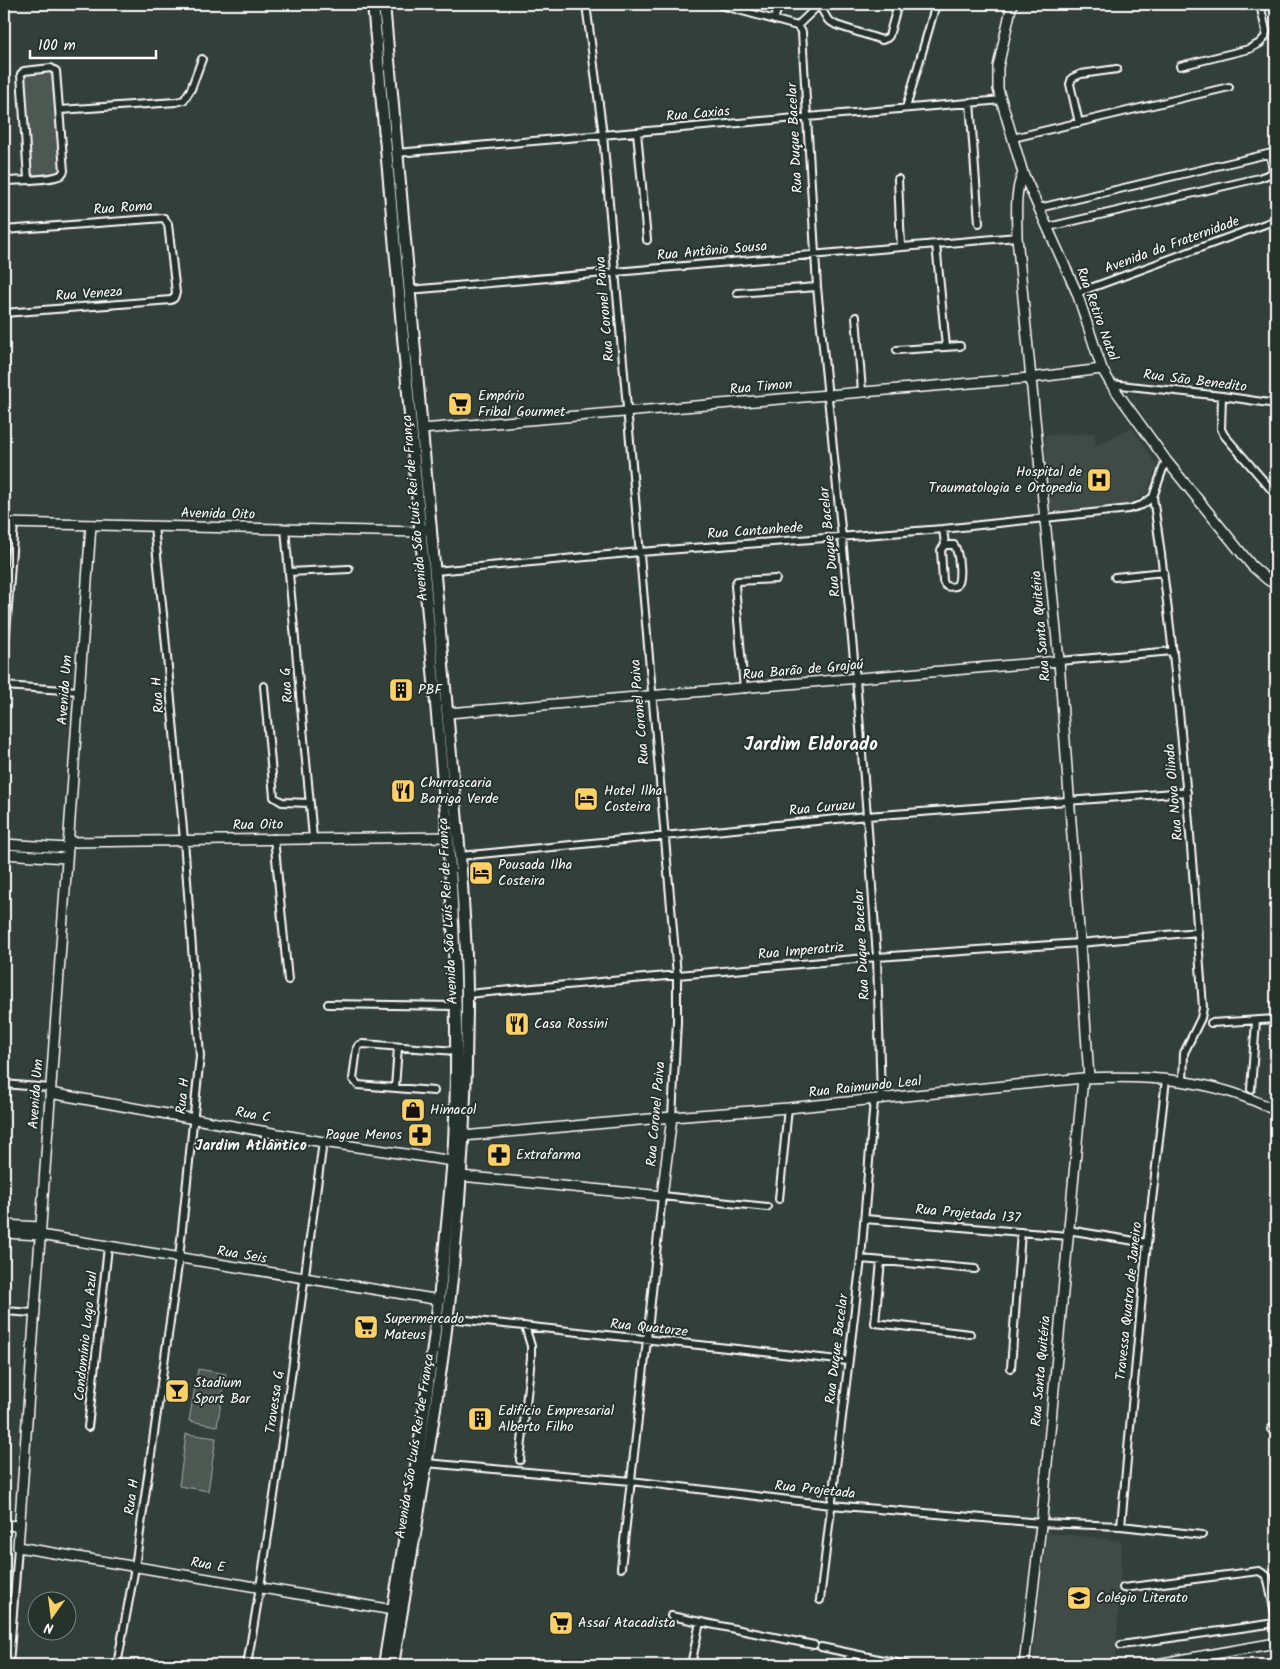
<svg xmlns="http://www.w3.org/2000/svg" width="1280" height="1669" font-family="Kalam,sans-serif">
	<rect width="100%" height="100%" fill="#333f3a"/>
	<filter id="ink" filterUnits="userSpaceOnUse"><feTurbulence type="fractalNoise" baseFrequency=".02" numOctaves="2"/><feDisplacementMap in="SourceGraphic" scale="10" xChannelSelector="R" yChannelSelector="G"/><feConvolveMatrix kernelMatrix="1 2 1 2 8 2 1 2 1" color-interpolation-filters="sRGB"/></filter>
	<g filter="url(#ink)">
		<path fill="#404c47" d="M1132,427L1157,466L1146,494L1128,504L1048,513L1045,435L1094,433L1096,446Z
			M1047,1533L1101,1538L1122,1542L1116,1660L1088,1665H1032Z"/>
		<path fill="#4d5853" stroke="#a6aca9" d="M49,72L52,76L60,169L56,173L32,175L31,173L24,77L26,74Z
			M198,1369L226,1374L217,1426L189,1421Z
			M186,1434L216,1438L208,1491L179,1486Z"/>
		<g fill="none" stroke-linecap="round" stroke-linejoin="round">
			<defs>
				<path id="minor" d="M586,4L603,135L677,975V1022L672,1117
					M717,4L797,26L802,32L817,287L856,679L867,816L877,957L881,1099
					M819,5L828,20L836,25L882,40L887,38L889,36L898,4
					M774,20L779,4
					M797,26L820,4
					M1180,66L1249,49L1260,43L1265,37L1266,31L1260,4
					M970,102L979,223
					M906,108L936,4
					M60,110L176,102L184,100L191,89L202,59
					M1079,123L1070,84L1072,78L1081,74L1117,69
					M637,132L647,240
					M1013,138L1229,87
					M397,153L1002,100
					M898,179L901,247
					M4,181C18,180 49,181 61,175L64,171L56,71L51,68L24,71L21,74L28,179
					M1039,208L1276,152
					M1048,227L1259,178L1270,174L1273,170L1270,154
					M4,230L164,218L168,224L176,293L174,298L171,300L4,313
					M936,244L946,347
					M409,290L1017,237
					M737,293L817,287
					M1077,293L1276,220
					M856,317L862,391
					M897,350L960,346
					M1111,384L1222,396L1276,404
					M1222,396L1221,429L1224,435L1276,495
					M1153,497C1178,667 1191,837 1203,1008L1201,1018L1184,1053L1183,1082
					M285,529L313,838
					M943,529L945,545
					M945,545H954C959,552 962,580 956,586C950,587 945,588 943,581L941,550Z
					M435,571L640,552L943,529L1129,509L1142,505L1153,497L1166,460
					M289,572L349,569
					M1115,577L1164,572
					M4,661L14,523
					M1059,661L1173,651
					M4,686L79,691
					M264,686L274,797L282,802L310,803
					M744,689L735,585L737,581L776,579
					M274,838L288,980
					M460,856L867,816L1187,792
					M467,994L877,957L1080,943L1198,932
					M328,1004L456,1006
					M1211,1023L1276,1019
					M4,1084L50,1088
					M395,1088L398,1047
					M1251,1089L1256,1021
					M434,1091L358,1085L353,1079L357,1048L359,1045L363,1044L456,1051
					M779,1199L788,1108
					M865,1219L1068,1236
					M1068,1230L1147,1243
					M861,1259L975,1269
					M881,1261L875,1323L970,1334
					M4,1311L33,1313
					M448,1318L848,1361
					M1011,1368L1021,1232
					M88,1427L108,1247
					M1271,1429L1276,1433
					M520,1460L531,1358V1346L525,1326
					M426,1463L631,1481L831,1505L1041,1523L1121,1526L1202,1535
					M1121,1526L1145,1262L1166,1079
					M621,1568L647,1340L662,1196L767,1207
					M1123,1588L1259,1571L1267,1576L1276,1618
					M4,1600H13
					M820,1600L861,1259L874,1100
					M671,1616L814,1645
					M1121,1645L1276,1623
					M821,1647L907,1665
					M9,1665L18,1547
					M117,1665L135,1567L179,1258L200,1056L184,840L163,614L154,526
					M247,1665C277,1492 299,1316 323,1142
					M691,1665L700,1622
					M848,1665L850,1653"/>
				<path id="tertiary" d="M1012,4L998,67V89L1023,173L1077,293L1102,369L1111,384L1166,460L1252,566L1268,580L1276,585
					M1023,173C1014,193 1017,215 1017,237L1059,661L1080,943L1089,1078
					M422,429L1030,378L1102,369
					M91,525L18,1547L393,1610
					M448,713L1059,661
					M68,842L448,837
					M4,844L67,848
					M4,854L66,858
					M50,1093L323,1142L453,1161
					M458,1140L463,1136L672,1117L788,1108L1083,1078C1149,1075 1216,1079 1276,1111
					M461,1176L662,1196L672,1117
					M4,1225L40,1227
					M4,1233L40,1235L440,1300
					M4,1525L19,1526
					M1024,1665L1042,1517L1083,1078"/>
				<path id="secondary" d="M4,523L421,532L431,527
					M1151,1665L1276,1643"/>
				<path id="primary" d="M373,4L448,837C455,939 459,1040 454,1142C452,1173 449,1204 446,1234C432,1379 407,1522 384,1665
					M384,4L460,856C463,902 467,949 467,995C467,1107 460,1219 446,1330C432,1442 411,1554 393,1665"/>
			</defs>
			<use href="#minor" stroke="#fff" stroke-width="10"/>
			<use href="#tertiary" stroke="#fff" stroke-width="12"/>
			<use href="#secondary" stroke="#fff" stroke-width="12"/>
			<use href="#primary" stroke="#fff" stroke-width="14"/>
			<use href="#minor" stroke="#26332d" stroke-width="6"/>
			<use href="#tertiary" stroke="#26332d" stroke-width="9"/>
			<use href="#secondary" stroke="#26332d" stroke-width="9"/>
			<use href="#primary" stroke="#26332d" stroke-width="10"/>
		</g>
	</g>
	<defs>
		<symbol id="supermarket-square" viewBox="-11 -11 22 22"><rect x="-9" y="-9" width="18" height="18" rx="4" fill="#ffd166" stroke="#26332d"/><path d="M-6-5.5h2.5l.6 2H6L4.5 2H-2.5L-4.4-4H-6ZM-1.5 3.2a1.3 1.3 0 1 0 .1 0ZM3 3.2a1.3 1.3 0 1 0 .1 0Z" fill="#111"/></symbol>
		<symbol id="hospital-square" viewBox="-11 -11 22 22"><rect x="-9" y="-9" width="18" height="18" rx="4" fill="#ffd166" stroke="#26332d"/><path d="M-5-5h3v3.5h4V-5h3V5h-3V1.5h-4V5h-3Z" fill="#111"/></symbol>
		<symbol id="building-square" viewBox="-11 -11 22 22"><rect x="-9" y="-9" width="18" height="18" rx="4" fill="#ffd166" stroke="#26332d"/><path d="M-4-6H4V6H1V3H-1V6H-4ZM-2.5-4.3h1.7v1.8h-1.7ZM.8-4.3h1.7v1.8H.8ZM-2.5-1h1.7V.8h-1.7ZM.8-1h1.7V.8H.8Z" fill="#111"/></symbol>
		<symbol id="restaurant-square" viewBox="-11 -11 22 22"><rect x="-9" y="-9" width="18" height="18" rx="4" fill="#ffd166" stroke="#26332d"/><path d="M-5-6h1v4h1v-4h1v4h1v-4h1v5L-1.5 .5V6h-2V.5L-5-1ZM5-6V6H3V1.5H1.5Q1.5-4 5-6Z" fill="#111"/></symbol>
		<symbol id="hotel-square" viewBox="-11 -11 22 22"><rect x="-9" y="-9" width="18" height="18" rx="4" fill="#ffd166" stroke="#26332d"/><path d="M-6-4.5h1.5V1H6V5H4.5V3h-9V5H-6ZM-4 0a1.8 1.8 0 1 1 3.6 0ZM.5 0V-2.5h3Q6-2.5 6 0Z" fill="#111"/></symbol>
		<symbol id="shop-square" viewBox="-11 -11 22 22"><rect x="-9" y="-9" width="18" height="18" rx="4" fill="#ffd166" stroke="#26332d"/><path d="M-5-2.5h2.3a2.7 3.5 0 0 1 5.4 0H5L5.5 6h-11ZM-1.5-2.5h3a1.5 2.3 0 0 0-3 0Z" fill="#111"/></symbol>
		<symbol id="pharmacy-square" viewBox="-11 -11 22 22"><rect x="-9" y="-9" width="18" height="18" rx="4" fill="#ffd166" stroke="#26332d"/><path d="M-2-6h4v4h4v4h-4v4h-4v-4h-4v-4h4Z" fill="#111"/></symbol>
		<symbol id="bar-square" viewBox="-11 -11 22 22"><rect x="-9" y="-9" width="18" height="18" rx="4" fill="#ffd166" stroke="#26332d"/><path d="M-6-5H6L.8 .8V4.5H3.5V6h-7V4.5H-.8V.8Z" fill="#111"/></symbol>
		<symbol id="school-square" viewBox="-11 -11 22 22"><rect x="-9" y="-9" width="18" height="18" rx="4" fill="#ffd166" stroke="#26332d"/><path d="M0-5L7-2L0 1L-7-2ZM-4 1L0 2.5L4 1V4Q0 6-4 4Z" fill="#111"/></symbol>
	</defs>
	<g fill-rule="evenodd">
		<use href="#supermarket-square" x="446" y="390" width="28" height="28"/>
		<use href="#hospital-square" x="1085" y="466" width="28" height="28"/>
		<use href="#building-square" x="387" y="676" width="28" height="28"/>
		<use href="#restaurant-square" x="389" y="777" width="28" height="28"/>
		<use href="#hotel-square" x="572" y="785" width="28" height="28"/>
		<use href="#hotel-square" x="467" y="859" width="28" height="28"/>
		<use href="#restaurant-square" x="503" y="1010" width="28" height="28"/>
		<use href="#shop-square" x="399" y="1096" width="28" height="28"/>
		<use href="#pharmacy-square" x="406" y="1121" width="28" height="28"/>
		<use href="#pharmacy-square" x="485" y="1141" width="28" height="28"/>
		<use href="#supermarket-square" x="352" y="1313" width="28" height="28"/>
		<use href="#bar-square" x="163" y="1377" width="28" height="28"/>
		<use href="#building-square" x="466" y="1405" width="28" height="28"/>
		<use href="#school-square" x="1065" y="1584" width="28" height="28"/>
		<use href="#supermarket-square" x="547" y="1609" width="28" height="28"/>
	</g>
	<g text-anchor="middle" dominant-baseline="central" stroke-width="4" stroke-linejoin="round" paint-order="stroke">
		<g font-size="14" fill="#fff" stroke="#26332d">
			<text transform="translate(698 114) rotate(-5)">Rua Caxias</text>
			<text transform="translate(795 138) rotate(-93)">Rua Duque Bacelar</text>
			<text transform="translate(123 208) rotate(-4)">Rua Roma</text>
			<text transform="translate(1172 245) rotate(-20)">Avenida da Fraternidade</text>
			<text transform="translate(712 251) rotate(-5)">Rua Antônio Sousa</text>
			<text transform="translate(89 294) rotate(-4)">Rua Veneza</text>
			<text transform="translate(605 309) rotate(-95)">Rua Coronel Paiva</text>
			<text transform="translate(1097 314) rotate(70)">Rua Retiro Natal</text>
			<text transform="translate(1195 381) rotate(7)">Rua São Benedito</text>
			<text transform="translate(761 387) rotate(-5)">Rua Timon</text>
			<text transform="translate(415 508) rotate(-95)">Avenida São Luís Rei de França</text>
			<text transform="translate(218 514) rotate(1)">Avenida Oito</text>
			<text transform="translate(755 531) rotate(-4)">Rua Cantanhede</text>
			<text transform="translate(830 542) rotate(-96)">Rua Duque Bacelar</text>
			<text transform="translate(1041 626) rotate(-95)">Rua Santa Quitéria</text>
			<text transform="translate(803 670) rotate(-5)">Rua Barão de Grajaú</text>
			<text transform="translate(287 685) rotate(-95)">Rua G</text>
			<text transform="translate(65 690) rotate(-86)">Avenida Um</text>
			<text transform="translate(158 695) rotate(-95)">Rua H</text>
			<text transform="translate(640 712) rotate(-95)">Rua Coronel Paiva</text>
			<text transform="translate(1174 792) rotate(-95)">Rua Nova Olinda</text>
			<text transform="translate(822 808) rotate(-5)">Rua Curuzu</text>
			<text transform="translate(258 825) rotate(-1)">Rua Oito</text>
			<text transform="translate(448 911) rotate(-93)">Avenida São Luís Rei de França</text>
			<text transform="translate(862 945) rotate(-93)">Rua Duque Bacelar</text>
			<text transform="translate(801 951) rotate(-5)">Rua Imperatriz</text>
			<text transform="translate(865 1087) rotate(-6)">Rua Raimundo Leal</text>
			<text transform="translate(36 1094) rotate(-86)">Avenida Um</text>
			<text transform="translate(183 1096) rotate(-84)">Rua H</text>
			<text transform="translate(656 1114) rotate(-85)">Rua Coronel Paiva</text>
			<text transform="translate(253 1115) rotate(10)">Rua C</text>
			<text transform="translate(968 1214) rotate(5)">Rua Projetada 137</text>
			<text transform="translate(242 1255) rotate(9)">Rua Seis</text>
			<text transform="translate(1129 1301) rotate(-84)">Travessa Quatro de Janeiro</text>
			<text transform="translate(649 1328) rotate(6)">Rua Quatorze</text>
			<text transform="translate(86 1336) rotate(-84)">Condomínio Lago Azul</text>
			<text transform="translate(837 1349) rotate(-83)">Rua Duque Bacelar</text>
			<text transform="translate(1041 1371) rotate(-85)">Rua Santa Quitéria</text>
			<text transform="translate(275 1402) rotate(-82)">Travessa G</text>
			<text transform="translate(415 1446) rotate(-81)">Avenida São Luís Rei de França</text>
			<text transform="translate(815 1490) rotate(6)">Rua Projetada</text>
			<text transform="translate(132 1497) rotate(-82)">Rua H</text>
			<text transform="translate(208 1565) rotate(10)">Rua E</text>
		</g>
		<g font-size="14" fill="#fff" stroke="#26332d" text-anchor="start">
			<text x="478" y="396">Empório<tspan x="478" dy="16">Fribal Gourmet</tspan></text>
			<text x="1082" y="472" text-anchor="end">Hospital de<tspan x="1082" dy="16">Traumatologia e Ortopedia</tspan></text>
			<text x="418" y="690">PBF</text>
			<text x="420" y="783">Churrascaria<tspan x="420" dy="16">Barriga Verde</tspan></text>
			<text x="604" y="791">Hotel Ilha<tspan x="604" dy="16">Costeira</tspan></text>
			<text x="498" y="865">Pousada Ilha<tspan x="498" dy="16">Costeira</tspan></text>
			<text x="534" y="1024">Casa Rossini</text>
			<text x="430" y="1110">Himacol</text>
			<text x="402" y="1135" text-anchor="end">Pague Menos</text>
			<text x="516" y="1155">Extrafarma</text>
			<text x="384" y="1319">Supermercado<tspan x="384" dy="16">Mateus</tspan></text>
			<text x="194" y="1383">Stadium<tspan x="194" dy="16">Sport Bar</tspan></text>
			<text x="498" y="1411">Edifício Empresarial<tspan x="498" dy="16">Alberto Filho</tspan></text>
			<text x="1096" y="1598">Colégio Literato</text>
			<text x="578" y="1623">Assaí Atacadista</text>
		</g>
		<g font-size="15" font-weight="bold" fill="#fff" stroke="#26332d">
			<text x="251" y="1146">Jardim Atlântico</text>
		</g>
		<g font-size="19" font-weight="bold" fill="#fff" stroke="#26332d">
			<text x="811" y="745">Jardim Eldorado</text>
		</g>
	</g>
	<rect width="1280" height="1669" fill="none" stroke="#26332d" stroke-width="20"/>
	<rect x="10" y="10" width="1260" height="1649" fill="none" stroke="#fff" stroke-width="2" filter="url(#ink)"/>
	<g transform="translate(52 1616) rotate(194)"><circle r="24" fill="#26332d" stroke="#7d8581"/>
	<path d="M0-4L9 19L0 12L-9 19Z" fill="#ffd166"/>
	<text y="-8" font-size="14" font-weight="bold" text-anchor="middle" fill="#ffffff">N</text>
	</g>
	<path d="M30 50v8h126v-8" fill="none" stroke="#ffffff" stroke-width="2.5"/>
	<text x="38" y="50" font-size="15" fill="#ffffff" stroke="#26332d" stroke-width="4" paint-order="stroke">100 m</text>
</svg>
